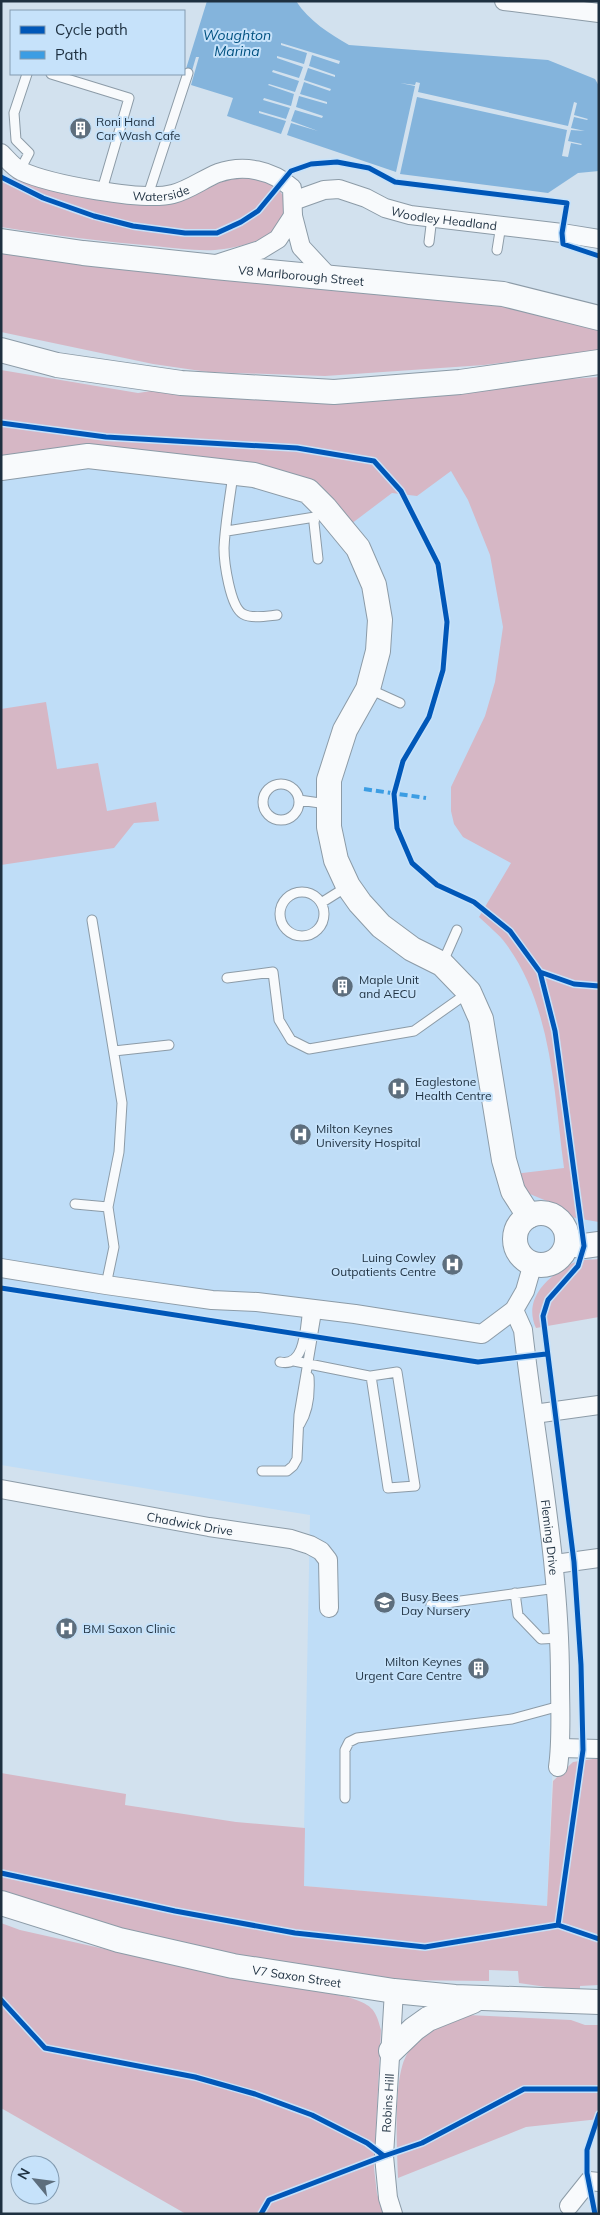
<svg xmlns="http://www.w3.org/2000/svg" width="600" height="2215" font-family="Mulish,sans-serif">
	<rect width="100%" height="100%" fill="#d2e1ee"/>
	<path fill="#bfddf7" d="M503,439L599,1047V1223L588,1277L556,1302L516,1347L552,1566L557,1657L547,1906L303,1886L310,1515L1,1465V440Z"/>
	<path fill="#d6b7c5" d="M18,176C59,194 104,205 149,204C158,204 168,205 176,202C196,196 221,176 242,176C258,177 280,184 285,200C296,236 240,248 215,250C195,251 175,248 155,246C104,242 52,235 1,227V182Z
		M1,253L341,283L525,309L599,329V354L564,355L484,365L325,376L208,372L153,364L1,332Z
		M1,370L138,393L158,390L509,383L599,377V1222L575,1218L554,1204L525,1192L514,1174L564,1168C554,1093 552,1006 506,944C499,934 488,926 479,917L511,863L463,837L454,824L451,811V787L485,716L495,682L503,627L490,555L468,500L451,471L417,496L392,493L351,524L276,471L1,458Z
		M46,702L57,769L98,763L107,811L156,802L159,821L134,823L114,848L1,865V709Z
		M599,1259V1317L536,1328C522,1298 550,1274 575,1262C582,1259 592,1260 599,1259Z
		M599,1758V1985L580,1986V1992L519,1983L518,1971L489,1970V1981L394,1980L297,1967L174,1943L52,1909L1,1892V1773L126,1794L125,1805L236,1822L305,1828L304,1886L547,1906L553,1781L573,1762Z
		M1,1923L20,1930L176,1965L348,1997C371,2005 375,2007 381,2030L374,2168L377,2194L384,2214H186L1,2108Z
		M468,2015L571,2020L585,2025H599V2119L526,2127L398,2178C397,2149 393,2081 406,2056C412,2045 424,2032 435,2025C443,2019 458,2018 468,2015Z"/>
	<path fill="#84b4dc" d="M207,1H296C309,21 330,34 349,45L548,60L595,79L599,86V171L578,173L548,193L400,174L417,97L567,130L562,156L568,157L571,143L581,145L582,144L568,141L571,130L585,131L571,128L574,117L587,120L588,119L574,115L577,103L574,102L568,126L418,92L420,83L416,82L415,85L400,83L415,86L396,172L287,135L291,123L318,131L291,121L295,110L322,118L323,116L296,107L299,96L327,104V102L300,94L304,82L330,91L331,89L304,80L308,68L335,77V75L309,66L312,55L339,64L340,61L281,43V45L307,53L304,64L277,56V58L303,67L299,78L273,70L272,72L299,81L295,92L269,84L268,85L294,94L291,106L264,98L263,100L290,108L286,119L259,111V113L286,121L281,134L227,116L233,98L191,85L199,57H196L191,74L185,72Z"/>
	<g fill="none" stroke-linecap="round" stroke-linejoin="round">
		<defs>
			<path id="lane" d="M51,74L129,98L102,190
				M20,170L29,153L16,140L14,113L27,74
				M148,195L188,73
				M429,242L432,217
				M497,250L501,225
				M233,474C230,498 225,524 224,548C224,562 230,607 243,614C252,619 267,616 277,615
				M315,517L314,523L318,559
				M227,531L315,517L325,508
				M369,689L400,703
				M263 802a18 18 0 1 1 36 0a18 18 0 1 1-36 0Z
				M299,800L327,804
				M280 914a22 22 0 1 1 44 0a22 22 0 1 1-44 0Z
				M321,903L348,886
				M92,920L122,1103L119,1152L108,1207L114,1247L106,1285
				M442,964L457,930
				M227,978L273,972L279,1020L291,1040L309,1049L414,1031L469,992
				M114,1051L169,1045
				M75,1204L108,1207
				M294,1361L369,1376H371L397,1372L415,1486L388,1488L371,1376
				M280,1362C306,1368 305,1326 308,1308
				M300,1424C309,1410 310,1393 309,1377
				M262,1471H287L293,1466L297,1459L299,1415L317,1309
				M515,1593L518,1615L541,1639L560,1638
				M431,1605L557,1588
				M345,1798V1750L349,1742L357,1738L512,1719L560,1706"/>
			<g id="street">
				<path d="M504,1L599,13"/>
				<path id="s1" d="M1,153C7,159 13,167 21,171C49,184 144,202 173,194C189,190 203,179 218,173C244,164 272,170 292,188L293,216"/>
				<path id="s2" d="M293,201L324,190L339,189L366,198L385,208L410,215L562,233L599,239"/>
				<path d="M216,264L260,250L278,239L293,216L301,247L328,276"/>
				<path d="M1,1268L106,1285L212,1300L257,1302L355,1314L482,1334L514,1310L525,1291L533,1263"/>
				<path id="s3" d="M514,1310L523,1330C536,1447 560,1562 560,1680C560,1709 562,1739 558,1767"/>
				<path d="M534,1414L599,1405"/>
				<path id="s4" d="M1,1489L209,1527L291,1539L310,1545L321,1551L328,1560L329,1608"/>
				<path d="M555,1564L599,1558"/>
				<path d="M561,1748L599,1749"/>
				<path d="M569,2206L589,2181L599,2182"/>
				<path id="s5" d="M393,2214L388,2198L384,2156L394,1991"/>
			</g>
			<g id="secondary">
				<path id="s6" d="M1,241L83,253L215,267L503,294L599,318"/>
				<path d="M1,350L57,365L181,383L334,392L460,382L599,362"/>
				<path d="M1,468L88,456L254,475L308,491L325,508L358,548L374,585L380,620L378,651L368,689L345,730L329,780V827L336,860L348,886L360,903L381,926L412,949L442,964L469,992L481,1019L504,1160L513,1191L529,1216"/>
				<circle cx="541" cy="1239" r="26"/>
				<path d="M567,1244L584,1246L599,1244"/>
				<path id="s7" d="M1,1903L119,1940L233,1966L394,1991L455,1997L599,2002"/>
				<path d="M391,2051L414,2029L428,2019L473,2001"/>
			</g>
		</defs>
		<use href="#lane" stroke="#8c9ba7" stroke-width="11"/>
		<use href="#street" stroke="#8c9ba7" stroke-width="20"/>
		<use href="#secondary" stroke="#8c9ba7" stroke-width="26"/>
		<use href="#lane" stroke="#f8fafc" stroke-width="9"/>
		<use href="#street" stroke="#f8fafc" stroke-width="18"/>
		<use href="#secondary" stroke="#f8fafc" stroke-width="24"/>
		<path stroke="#3c9de3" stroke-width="4" stroke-dasharray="8 4" stroke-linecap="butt" d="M364,789L426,798"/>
		<defs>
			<path id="cycleway" d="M1,177L43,198L94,216L133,226L185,233H217L241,222L258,211L291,171L311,164L337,162L369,168L395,182L567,203L562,233L563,244L599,256
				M1,423L106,437L297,448L374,461L401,491L438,564L447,622L443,670L429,717L403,761L394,794L397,828L412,863L437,885L474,902L510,931L540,972L574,984L599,986
				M540,972L555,1031L584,1246L578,1266L548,1300L543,1316L574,1562L581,1665L583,1750L558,1925
				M1,1288L478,1362L546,1354
				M1,1873L175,1911L295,1933L425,1947L558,1925L599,1939
				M1,2000L45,2048L195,2077L255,2094L312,2115L367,2143L384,2156L422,2143L524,2089H599
				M261,2214L269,2200L384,2156
				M595,2214L587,2173V2150L599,2114"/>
		</defs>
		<use href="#cycleway" stroke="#c6e2fa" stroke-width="8"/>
		<use href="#cycleway" stroke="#0057b8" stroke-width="5"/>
	</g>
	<defs>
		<symbol id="building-disc" viewBox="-11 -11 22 22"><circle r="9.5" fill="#5d6e7d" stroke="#c6e2fa"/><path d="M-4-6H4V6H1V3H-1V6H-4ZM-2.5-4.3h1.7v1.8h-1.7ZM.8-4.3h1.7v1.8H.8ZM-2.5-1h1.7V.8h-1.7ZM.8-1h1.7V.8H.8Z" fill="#fff"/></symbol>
		<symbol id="hospital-disc" viewBox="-11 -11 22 22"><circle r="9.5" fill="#5d6e7d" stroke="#c6e2fa"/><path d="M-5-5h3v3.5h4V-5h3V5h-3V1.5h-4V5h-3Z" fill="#fff"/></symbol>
		<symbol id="school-disc" viewBox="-11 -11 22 22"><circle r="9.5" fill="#5d6e7d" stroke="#c6e2fa"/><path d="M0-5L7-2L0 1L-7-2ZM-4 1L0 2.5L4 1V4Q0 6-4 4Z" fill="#fff"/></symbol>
	</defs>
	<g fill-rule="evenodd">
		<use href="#building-disc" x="68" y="116" width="25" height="25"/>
		<use href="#building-disc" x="330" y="974" width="25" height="25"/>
		<use href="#hospital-disc" x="386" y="1076" width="25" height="25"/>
		<use href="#hospital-disc" x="288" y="1122" width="25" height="25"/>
		<use href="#hospital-disc" x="440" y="1252" width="25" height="25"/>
		<use href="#school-disc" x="372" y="1590" width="25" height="25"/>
		<use href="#hospital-disc" x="54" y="1616" width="25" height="25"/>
		<use href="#building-disc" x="466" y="1656" width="25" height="25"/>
	</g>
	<g text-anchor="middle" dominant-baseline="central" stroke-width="4" stroke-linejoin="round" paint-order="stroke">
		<g font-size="12" fill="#1e3040" stroke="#c6e2fa" text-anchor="start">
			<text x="96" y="121">Roni Hand<tspan x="96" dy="14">Car Wash Cafe</tspan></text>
			<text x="359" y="979">Maple Unit<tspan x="359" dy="14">and AECU</tspan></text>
			<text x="415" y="1081">Eaglestone<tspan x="415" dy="14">Health Centre</tspan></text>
			<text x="316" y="1128">Milton Keynes<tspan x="316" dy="14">University Hospital</tspan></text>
			<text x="436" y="1257" text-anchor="end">Luing Cowley<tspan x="436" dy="14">Outpatients Centre</tspan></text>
			<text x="401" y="1596">Busy Bees<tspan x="401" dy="14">Day Nursery</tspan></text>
			<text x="83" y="1628">BMI Saxon Clinic</text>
			<text x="462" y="1661" text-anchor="end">Milton Keynes<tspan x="462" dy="14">Urgent Care Centre</tspan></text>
		</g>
		<g font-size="12" fill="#1e3040" stroke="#c6e2fa">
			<text stroke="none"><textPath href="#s1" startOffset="170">Waterside</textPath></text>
			<text stroke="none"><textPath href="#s2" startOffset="158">Woodley Headland</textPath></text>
			<text stroke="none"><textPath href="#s6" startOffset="302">V8 Marlborough Street</textPath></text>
			<text stroke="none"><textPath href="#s4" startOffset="192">Chadwick Drive</textPath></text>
			<text stroke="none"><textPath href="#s3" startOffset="231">Fleming Drive</textPath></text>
			<text stroke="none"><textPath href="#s7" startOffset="305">V7 Saxon Street</textPath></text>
			<text stroke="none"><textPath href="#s5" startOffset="112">Robins Hill</textPath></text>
		</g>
		<g font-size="14" font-style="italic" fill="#005180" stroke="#c6e2fa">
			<text x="237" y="35">Woughton<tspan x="237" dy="16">Marina</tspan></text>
		</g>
	</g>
	<rect width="600" height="2215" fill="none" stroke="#1e3040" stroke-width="5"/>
	<rect x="10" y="10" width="175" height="65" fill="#c6e2fa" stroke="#839bb0"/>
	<rect x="20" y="26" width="25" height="8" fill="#0057b8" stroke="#839bb0"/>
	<text x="55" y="35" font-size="15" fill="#1e3040">Cycle path</text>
	<rect x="20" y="51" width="25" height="8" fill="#3c9de3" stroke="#839bb0"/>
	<text x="55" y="60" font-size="15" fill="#1e3040">Path</text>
	<g transform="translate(35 2180) rotate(299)"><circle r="24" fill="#c6e2fa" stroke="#839bb0"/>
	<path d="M0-4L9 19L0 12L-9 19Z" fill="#5d6e7d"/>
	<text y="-8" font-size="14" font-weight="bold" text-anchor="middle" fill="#1e3040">N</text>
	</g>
</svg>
